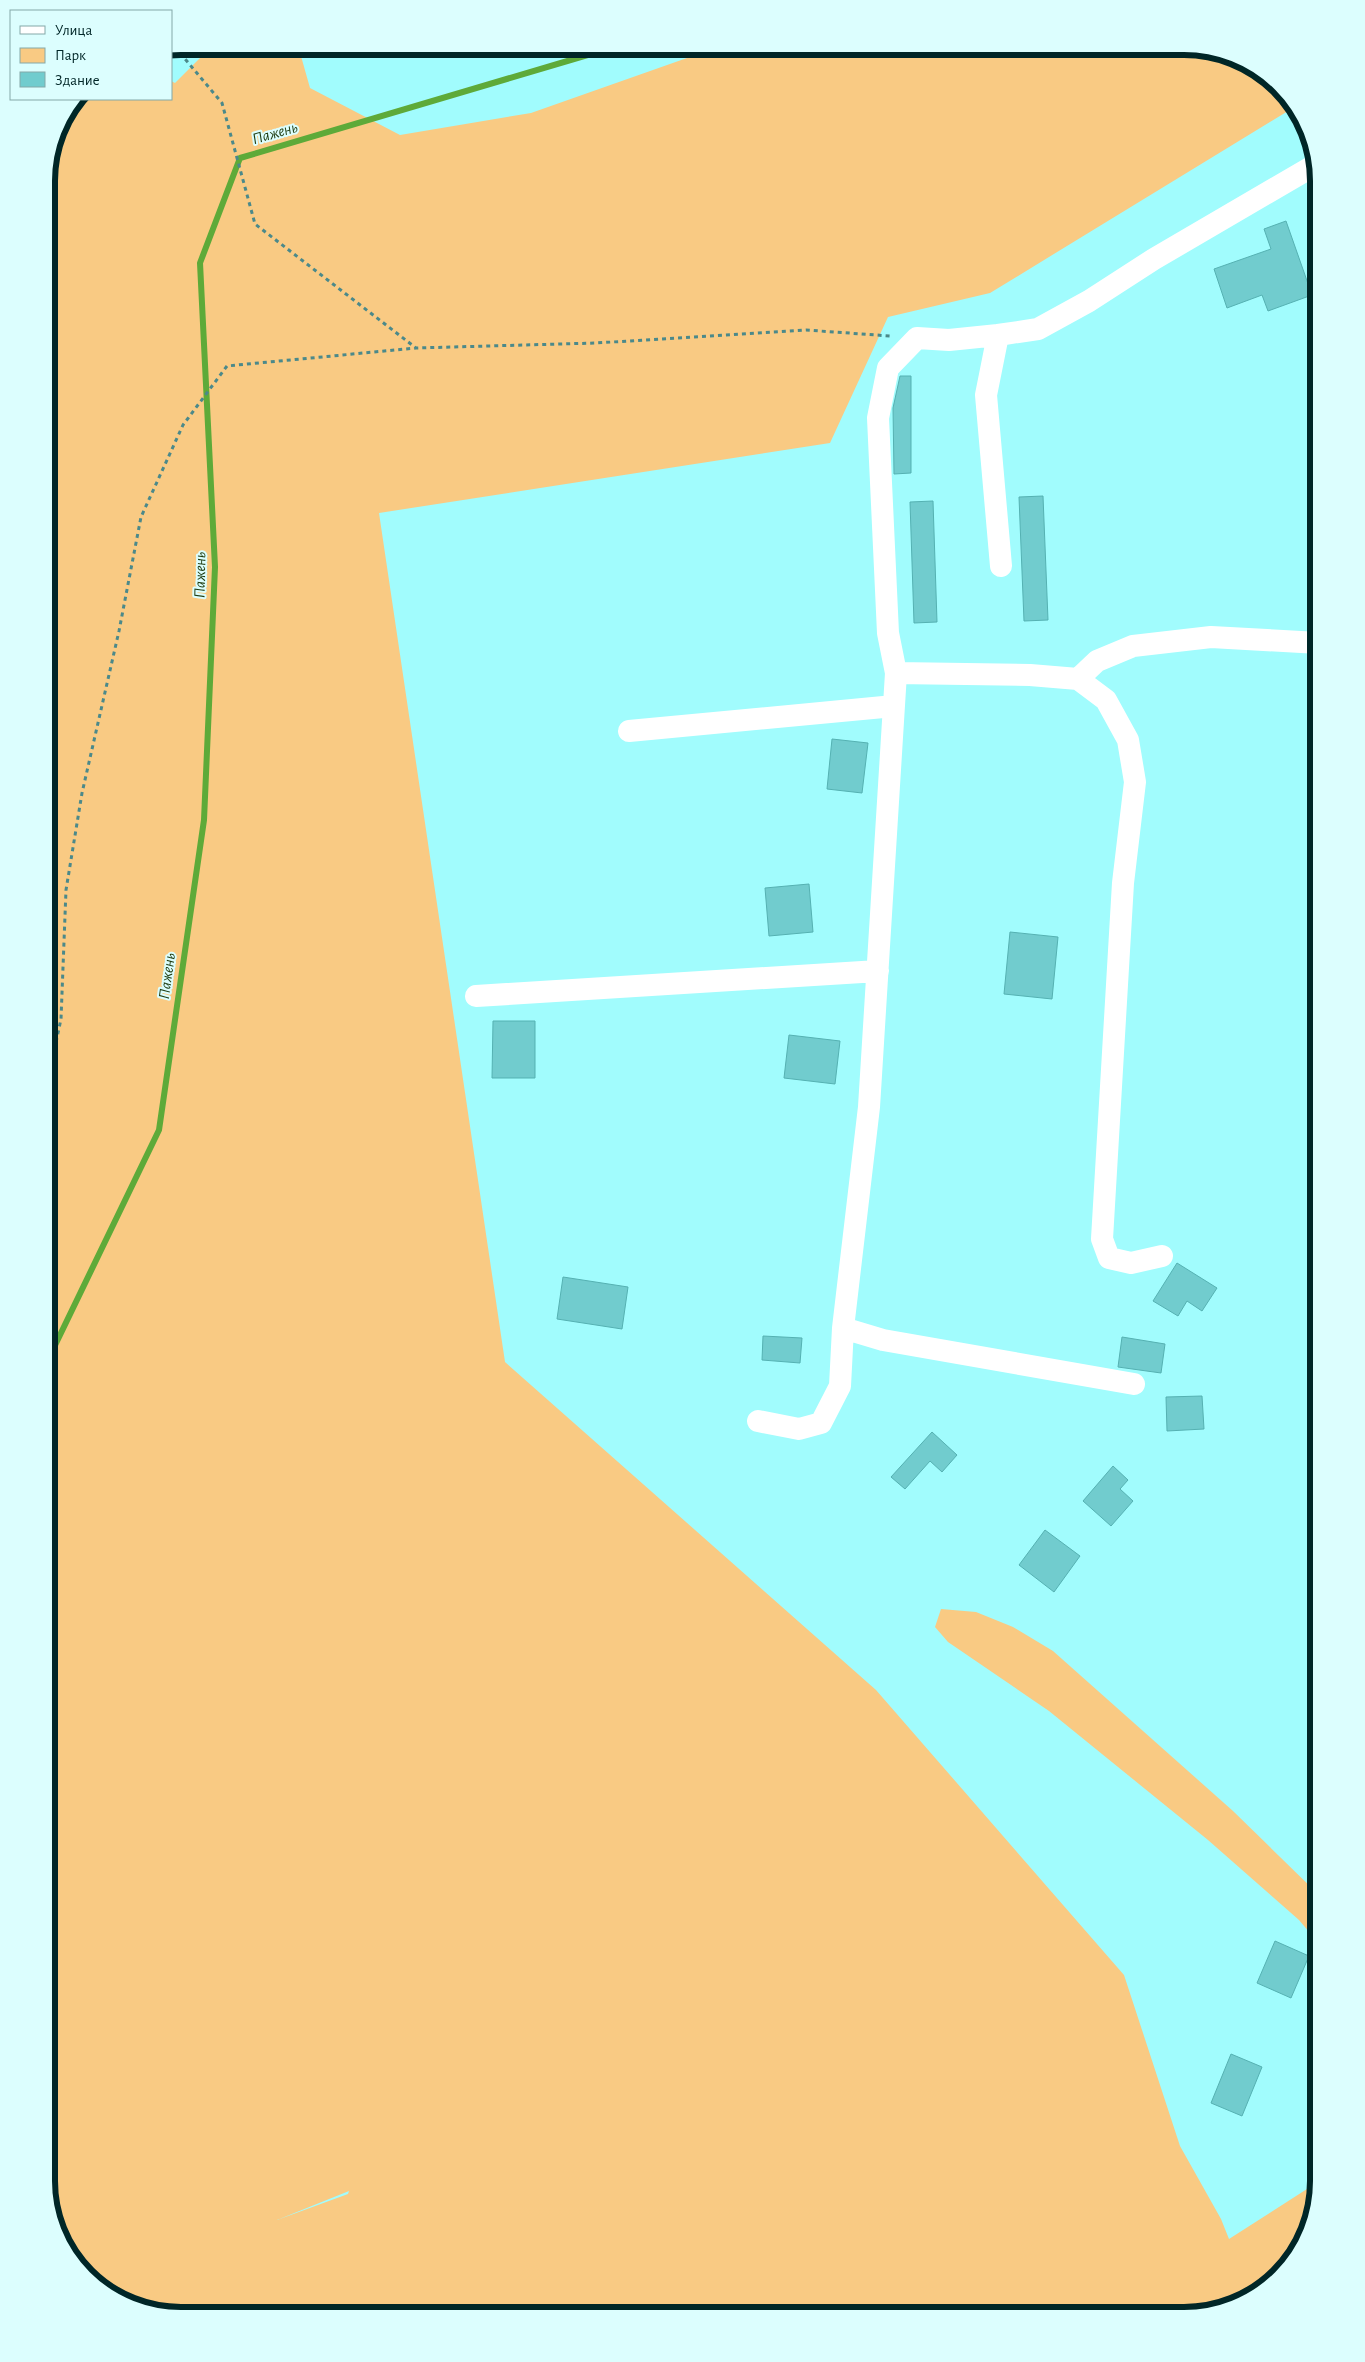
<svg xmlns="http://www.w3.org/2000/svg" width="1365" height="2362" font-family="'Alegreya Sans',sans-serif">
	<rect width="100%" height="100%" fill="#a1fcfd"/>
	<path fill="#f9ca83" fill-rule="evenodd" d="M212,46H304L299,49L310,88L400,135L531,113L721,46L1194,47L1259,69L1293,108L990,293L888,317L830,443L379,513L505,1362L876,1690L1124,1975L1180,2146L1221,2219L1229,2239L1307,2189L1319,2163V2182L1296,2256L1244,2302L1184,2316L172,2315L106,2293L60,2241L46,2181L47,172L57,129L77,99H171V81L175,83ZM349,2191L348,2194L277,2220Z
		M941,1609L976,1612L1013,1627L1053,1651L1233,1811L1319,1895V1940L1315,1939L1299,1920L1208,1840L1049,1711L948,1642L935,1627Z"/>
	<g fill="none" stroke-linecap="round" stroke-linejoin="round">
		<path stroke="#5eaa39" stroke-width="6" d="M46,1364L159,1130L204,820L215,567L200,263L240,158L618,46"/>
	</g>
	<path fill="#71ccce" stroke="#55b1b2" d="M1286,221L1312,295L1268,311L1262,295L1227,308L1214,269L1271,249L1264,229Z
		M900,376H911V473L894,474L893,408Z
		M1043,496L1048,620L1024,621L1019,497Z
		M933,501L937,622L914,623L910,502Z
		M832,739L868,743L862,793L827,789Z
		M809,884L813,932L769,936L765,888Z
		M1010,932L1058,937L1052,999L1004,994Z
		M493,1021H535V1078H492Z
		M789,1035L840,1041L835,1084L784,1078Z
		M1177,1263L1217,1288L1202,1311L1187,1301L1178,1316L1153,1301Z
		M563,1277L628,1287L622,1329L557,1319Z
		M763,1336L802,1338L800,1363L762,1360Z
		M1122,1337L1165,1344L1161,1373L1118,1367Z
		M1202,1396L1204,1429L1167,1431L1166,1397Z
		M932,1432L957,1455L942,1472L930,1461L905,1489L891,1477Z
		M1113,1466L1128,1480L1120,1489L1133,1501L1111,1526L1083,1501Z
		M1045,1530L1080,1556L1054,1592L1019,1565Z
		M1275,1941L1309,1956L1291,1998L1257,1983Z
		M1231,2054L1262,2067L1242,2116L1211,2103Z"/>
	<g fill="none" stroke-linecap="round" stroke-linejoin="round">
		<path stroke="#4b898a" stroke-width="3" stroke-dasharray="4 4" stroke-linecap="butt" d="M175,47L222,103L255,224L416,348L596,343L806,330L890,336
			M46,1089L61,1019L66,890L82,793L119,631L141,517L183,425L227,366L416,348"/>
		<path stroke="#fff" stroke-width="22" d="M1001,566L986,395L998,335L1038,329L1089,301L1154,259L1315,165
			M896,673L1030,675L1078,679L1106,700L1128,740L1135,782L1123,883L1102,1239L1109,1258L1131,1263L1162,1256
			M1078,679L1097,661L1133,646L1211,637L1319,643
			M629,731L894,706
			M476,996L878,971
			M843,1328L883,1340L1134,1384
			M758,1421L799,1429L821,1423L840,1386L843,1328L869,1107L896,673L888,633L878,418L888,368L917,338L949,340L998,335"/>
	</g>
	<g text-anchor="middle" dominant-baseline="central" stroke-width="4" stroke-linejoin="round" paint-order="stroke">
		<g font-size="16" font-style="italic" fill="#1e3c10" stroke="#dcfefe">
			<text transform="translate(275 133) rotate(-16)">Пажень</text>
			<text transform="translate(200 575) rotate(-89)">Пажень</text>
			<text transform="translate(167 976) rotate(-82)">Пажень</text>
		</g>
	</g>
	<path d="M0 0H1365V2362H0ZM181 55H1184A126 126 0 0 1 1310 181V2181A126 126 0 0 1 1184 2307H181A126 126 0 0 1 55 2181V181A126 126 0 0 1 181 55Z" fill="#dcfefe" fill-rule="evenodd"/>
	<path fill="none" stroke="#002627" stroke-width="6" d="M181 55H1184A126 126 0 0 1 1310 181V2181A126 126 0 0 1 1184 2307H181A126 126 0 0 1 55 2181V181A126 126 0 0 1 181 55Z"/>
	<rect x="10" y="10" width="162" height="90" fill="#dcfefe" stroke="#84a8a8"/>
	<rect x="20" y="26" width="25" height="8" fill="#ffffff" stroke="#84a8a8"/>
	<text x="55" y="35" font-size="15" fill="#002627">Улица</text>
	<rect x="20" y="48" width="25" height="15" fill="#f9ca83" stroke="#84a8a8"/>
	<text x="55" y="60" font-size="15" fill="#002627">Парк</text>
	<rect x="20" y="72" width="25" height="15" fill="#71ccce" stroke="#84a8a8"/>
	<text x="55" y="85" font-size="15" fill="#002627">Здание</text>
</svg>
